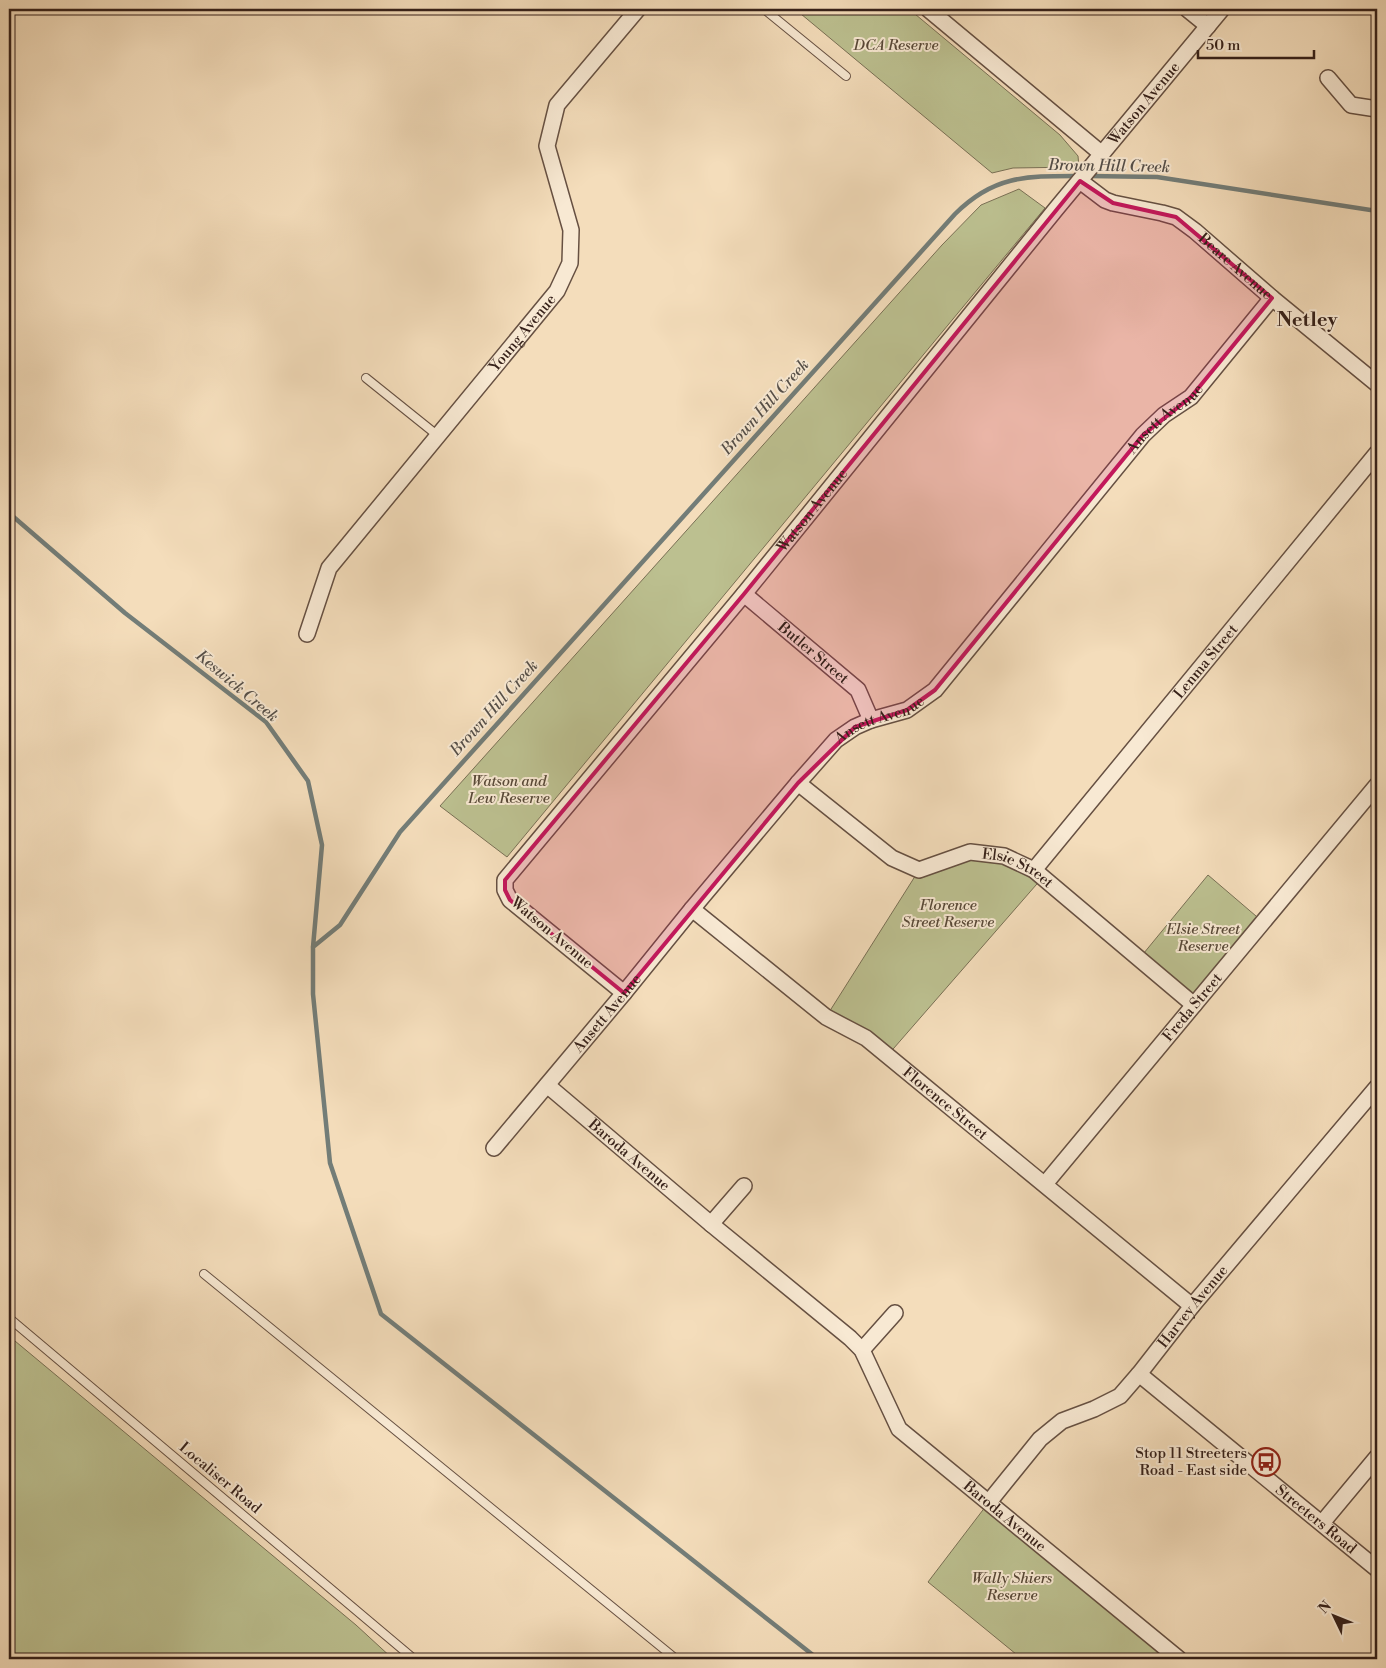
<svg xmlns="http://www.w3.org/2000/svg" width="1386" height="1668" font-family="'Libre Bodoni',serif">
	<rect width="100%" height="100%" fill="#f4ddbb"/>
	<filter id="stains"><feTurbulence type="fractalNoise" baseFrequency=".004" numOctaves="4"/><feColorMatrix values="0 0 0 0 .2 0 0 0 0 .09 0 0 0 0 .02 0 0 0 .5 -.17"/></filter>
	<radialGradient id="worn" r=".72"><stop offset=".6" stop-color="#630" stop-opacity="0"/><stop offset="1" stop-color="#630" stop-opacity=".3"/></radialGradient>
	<path fill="#bcc090" stroke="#797055" d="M795,9H909L1060,135L1078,156L1079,167L1013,168L992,173Z
		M1019,189L1045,208L507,857L440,806L942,245L981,205Z
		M970,852L1043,877L887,1056L826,1017L919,870Z
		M1208,875L1263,922L1194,1005L1139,959Z
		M9,1336L356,1625L393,1659H9Z
		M989,1502L1179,1659H1022L928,1582Z"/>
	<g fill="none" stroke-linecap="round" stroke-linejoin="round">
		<path stroke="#737d78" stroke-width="4.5" d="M1089,176L1157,177L1377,211
			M9,513L125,613L266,722L308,781L322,845L313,947V994L330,1163L381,1314L818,1659
			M313,947L340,925L400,832L955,214C994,175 1027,176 1079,176"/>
		<defs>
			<path id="service" d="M764,9L846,76
				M366,378L437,435
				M204,1274L676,1659
				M9,1318L414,1659"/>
			<g id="minor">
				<path d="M928,9L1102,154"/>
				<path d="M1187,9L1208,26"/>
				<path d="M1328,78L1351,105L1377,109"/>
				<path id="s1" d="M1080,181L1105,200L1113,203L1162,213L1176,217L1195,231L1272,298L1377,384"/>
				<path id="s2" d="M744,594L858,690L871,720"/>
				<path id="s3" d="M307,634L329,568L557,291L570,263L571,230L547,146L557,105L638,9"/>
				<path id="s4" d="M798,783L892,858L919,870L970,852L1004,856L1034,870L1194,1005"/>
				<path id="s5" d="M1034,870L1377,453"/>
				<path id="s6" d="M692,909L826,1017L866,1038L1192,1306"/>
				<path id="s7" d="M624,993L510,900L505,890V880L744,594L1056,209L1222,9"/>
				<path id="s8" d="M547,1085L711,1224L850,1338L862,1350L899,1429L1179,1659"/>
				<path id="s9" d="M494,1148L624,993L692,909L798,783L836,740L855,727L871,720L907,710L935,690L1143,435L1164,415L1191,397L1272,298"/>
				<path id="s10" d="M1045,1184L1377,785"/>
				<path d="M711,1224L744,1186"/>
				<path d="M862,1350L895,1313"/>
				<path id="s11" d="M1139,1374L1377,1569"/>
				<path id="s12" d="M989,1502L1040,1439L1062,1421L1094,1409L1120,1396L1139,1374L1192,1306L1377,1087"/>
				<path d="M1322,1523L1377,1457"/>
			</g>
		</defs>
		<use href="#service" stroke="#665042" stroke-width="10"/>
		<use href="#minor" stroke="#665042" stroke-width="18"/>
		<use href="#service" stroke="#f8e9d3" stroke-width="8"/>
		<use href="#minor" stroke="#f8e9d3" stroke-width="15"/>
	</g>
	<path fill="#c2185b" fill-opacity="0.2" stroke="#c2185b" stroke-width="4" stroke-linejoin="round" d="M1080,181L1113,203L1176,217L1272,298L1191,397L1143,435L935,690L907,710L855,727L798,783L624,993L510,900L505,890V880L744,594Z"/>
	<defs>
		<symbol id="bus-ring" viewBox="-11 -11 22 22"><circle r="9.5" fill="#f8e9d3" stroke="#8f2418" stroke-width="1.5"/><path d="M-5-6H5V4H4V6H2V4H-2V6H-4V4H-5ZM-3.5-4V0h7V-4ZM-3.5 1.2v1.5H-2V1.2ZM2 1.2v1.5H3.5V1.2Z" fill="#8f2418"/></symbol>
	</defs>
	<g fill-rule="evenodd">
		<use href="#bus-ring" x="1250" y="1446" width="32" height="32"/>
	</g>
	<g text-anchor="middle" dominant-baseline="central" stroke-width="4" stroke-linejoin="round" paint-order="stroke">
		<g font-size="15" font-style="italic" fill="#584938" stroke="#f8e9d3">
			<text x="896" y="45">DCA Reserve</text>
			<text x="509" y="781">Watson and<tspan x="509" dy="17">Lew Reserve</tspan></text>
			<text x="948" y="905">Florence<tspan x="948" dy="17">Street Reserve</tspan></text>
			<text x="1203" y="929">Elsie Street<tspan x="1203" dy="17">Reserve</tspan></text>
			<text x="1012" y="1578">Wally Shiers<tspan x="1012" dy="17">Reserve</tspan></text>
		</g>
		<g font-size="15" fill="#36211a" stroke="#f8e9d3">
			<text stroke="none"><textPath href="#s7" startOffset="1174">Watson Avenue</textPath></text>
			<text stroke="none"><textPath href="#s1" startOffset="182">Beare Avenue</textPath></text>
			<text stroke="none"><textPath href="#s3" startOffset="374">Young Avenue</textPath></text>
			<text stroke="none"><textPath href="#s9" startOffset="1001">Ansett Avenue</textPath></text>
			<text stroke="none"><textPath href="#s7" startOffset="649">Watson Avenue</textPath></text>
			<text stroke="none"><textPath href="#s2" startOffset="91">Butler Street</textPath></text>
			<text stroke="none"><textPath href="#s5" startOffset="270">Lenma Street</textPath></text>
			<text stroke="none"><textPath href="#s9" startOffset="581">Ansett Avenue</textPath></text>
			<text stroke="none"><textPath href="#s4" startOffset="255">Elsie Street</textPath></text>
			<text transform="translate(552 933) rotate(40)">Watson Avenue</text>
			<text stroke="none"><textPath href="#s10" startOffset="230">Freda Street</textPath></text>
			<text stroke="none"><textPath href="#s9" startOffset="176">Ansett Avenue</textPath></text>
			<text stroke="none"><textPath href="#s6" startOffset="320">Florence Street</textPath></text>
			<text stroke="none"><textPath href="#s8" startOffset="108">Baroda Avenue</textPath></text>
			<text stroke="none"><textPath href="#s12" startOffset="288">Harvey Avenue</textPath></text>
			<text transform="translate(220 1478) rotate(40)">Localiser Road</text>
			<text stroke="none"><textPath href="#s8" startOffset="636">Baroda Avenue</textPath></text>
			<text stroke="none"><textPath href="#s11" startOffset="229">Streeters Road</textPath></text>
		</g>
		<g font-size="15" fill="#36211a" stroke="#f8e9d3" text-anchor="end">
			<text x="1247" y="1453">Stop 11 Streeters<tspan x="1247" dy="17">Road - East side</tspan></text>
		</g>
		<g font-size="16" font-style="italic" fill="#554f49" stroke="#f8e9d3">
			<text transform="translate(1109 166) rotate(1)">Brown Hill Creek</text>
			<text transform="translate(765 407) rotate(-48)">Brown Hill Creek</text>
			<text transform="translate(237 686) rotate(40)">Keswick Creek</text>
			<text transform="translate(494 708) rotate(-48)">Brown Hill Creek</text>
		</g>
		<g font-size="20" font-weight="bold" fill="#36211a" stroke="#f8e9d3">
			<text x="1307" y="320">Netley</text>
		</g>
	</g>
	<rect width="1386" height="1668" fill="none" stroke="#f4ddbb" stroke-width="30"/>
	<rect x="10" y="10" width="1366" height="1648" fill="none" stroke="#36211a" stroke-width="2.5"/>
	<rect x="15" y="15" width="1356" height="1638" fill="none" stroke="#36211a"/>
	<g transform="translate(1334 1616) rotate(313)" stroke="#f8e9d3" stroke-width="4" paint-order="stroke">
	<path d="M0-4L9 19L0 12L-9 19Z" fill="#36211a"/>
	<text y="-8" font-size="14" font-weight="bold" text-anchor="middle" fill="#36211a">N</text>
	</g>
	<path d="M1198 50v8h116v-8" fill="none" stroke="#36211a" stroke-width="2.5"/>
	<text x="1206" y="50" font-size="15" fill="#36211a" stroke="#f8e9d3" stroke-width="4" paint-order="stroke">50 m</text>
	<rect width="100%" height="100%" filter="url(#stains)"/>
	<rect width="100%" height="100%" fill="url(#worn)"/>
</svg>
